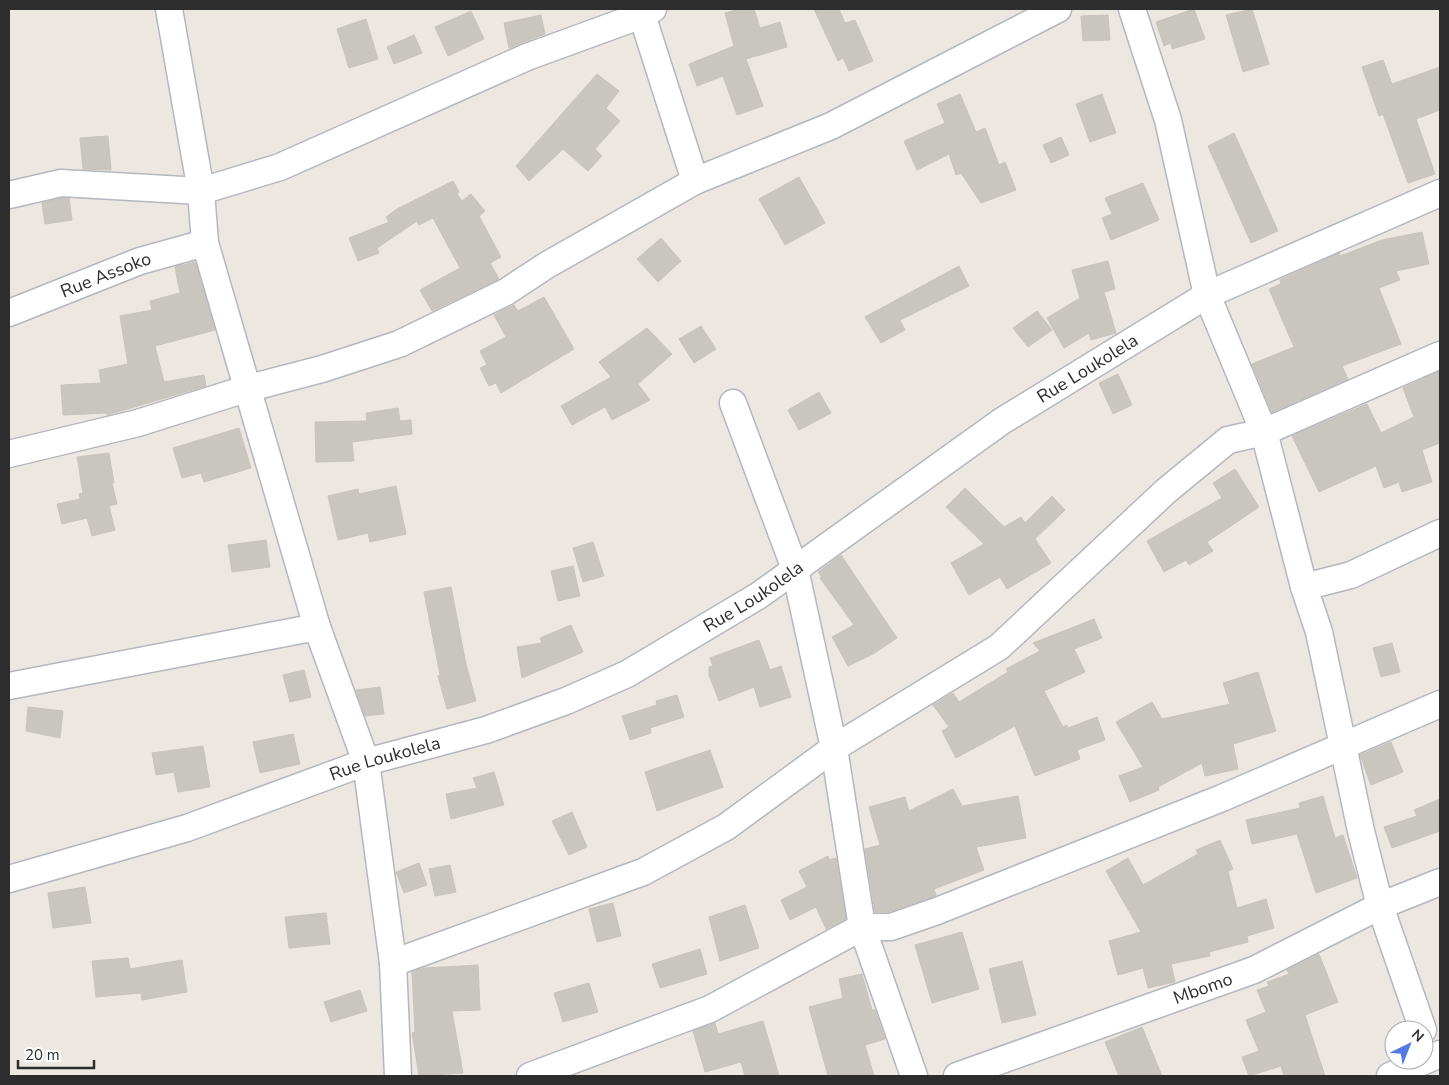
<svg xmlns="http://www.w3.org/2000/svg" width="1449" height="1085" font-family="'Nunito Sans',sans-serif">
	<rect width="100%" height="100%" fill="#ede7e1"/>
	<path fill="#c9c5bf" stroke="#c8c3bb" d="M740,9H754L760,28L780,22L787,47L746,59L763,106L737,115L723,76L697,86L689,64L734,46L725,13Z
		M814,9H839L845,23L855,20L873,61L849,71L843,58L838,61Z
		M1194,9L1205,39L1172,49L1171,43L1164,46L1156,22Z
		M1252,9L1269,64L1243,72L1226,15Z
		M471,11L484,39L448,56L435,27Z
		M541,15L545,34L509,48L504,23Z
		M1108,15L1110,40L1083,41L1081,16Z
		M366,19L378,59L349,68L337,29Z
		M414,35L422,53L394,64L387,47Z
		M1383,60L1392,84L1440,67V110L1416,119L1435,174L1408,183L1383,114L1379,116L1362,67Z
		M597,74L619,91L606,108L620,121L595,149L602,156L588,171L563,149L529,181L516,166Z
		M960,94L976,132L985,128L999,165L1005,162L1016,190L981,203L961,173L956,175L949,154L917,170L904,141L945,123L937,104Z
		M1102,94L1116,133L1090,142L1076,104Z
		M1234,133L1278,231L1251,243L1208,146Z
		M108,136L111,170L83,169L80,138Z
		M1061,137L1069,155L1051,163L1043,145Z
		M799,177L825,223L785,245L759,199Z
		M453,181L459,192L457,194L462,201L471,194L485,211L479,216L501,257L490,263L499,279L432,311L420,290L460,268L433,218L419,225L417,221L377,248L379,253L358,261L349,238L389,222L386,217L397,209Z
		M1143,183L1159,220L1111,240L1102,218L1112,214L1105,198Z
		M62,198H69L72,220L45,224L42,203Z
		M1422,232L1429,264L1396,271L1400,280L1379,288L1401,344L1342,366L1348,379L1272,412L1252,364L1294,347L1269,289L1281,284L1280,280L1339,253L1340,256L1382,240Z
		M661,238L681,261L658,282L637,259Z
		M1108,261L1115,289L1104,292L1116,333L1091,340L1089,333L1064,348L1047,318L1080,298L1072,270Z
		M195,262L215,330L155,346L164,382L204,375L206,386L107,415V413L63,415L61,385L101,383L99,370L128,364L120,316L152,310L150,301L180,293L175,267Z
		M959,266L969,286L900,320L905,330L881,343L865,317Z
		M544,297L574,349L501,393L496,383L489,386L480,368L487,365L480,351L506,337L494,315L514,305L518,311Z
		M1037,311L1052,330L1028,347L1013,328Z
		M701,326L716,349L694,363L679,339Z
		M647,328L672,354L638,384L650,400L612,420L605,407L572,425L561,406L611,377L599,362Z
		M1440,371V443L1422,450L1432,482L1402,492L1399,482L1384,488L1376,466L1319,492L1292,436L1367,404L1381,433L1414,417L1403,388Z
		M1118,374L1132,405L1113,414L1099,383Z
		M819,392L831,413L799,430L788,410Z
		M398,408L400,421L411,420L412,434L352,442L354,461L316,462L315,422L367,421L366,413Z
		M239,428L251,468L204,482L201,473L182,478L173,448Z
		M109,453L114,483H112L117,504L109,506L115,530L92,536L87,518L62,524L57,504L80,499L79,494L83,493L77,457Z
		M1235,469L1259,507L1207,542L1213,551L1189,565L1186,560L1164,572L1147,541L1222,498L1213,483Z
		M396,486L406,534L370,542L368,533L338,540L328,496L358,489L359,494Z
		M965,488L1004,527L1021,517L1025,523L1052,496L1065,510L1035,539L1051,563L1007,589L1000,577L969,595L951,563L984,544L946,507Z
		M266,540L270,567L232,572L228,545Z
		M593,542L604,576L583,582L573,548Z
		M841,555L897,638L873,654L848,666L832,637L854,625L820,578L822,577L818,572Z
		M573,566L580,596L558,601L551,571Z
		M451,587L466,664L476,701L447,709L438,676L440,675L424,592Z
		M1094,619L1102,638L1074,649L1085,672L1044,691L1063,727L1067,725L1068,728L1097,717L1105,740L1077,750L1080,759L1035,776L1015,726L956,758L942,731L949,727L933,705L953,693L959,702L1008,672L1006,669L1040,651L1033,643Z
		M571,625L583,652L522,678L517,647L542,643L540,638Z
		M759,640L770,670L781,666L791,697L760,707L754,687L719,701L709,675V667L713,666L710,658Z
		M1392,643L1400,672L1381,677L1373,648Z
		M304,670L311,697L290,702L283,675Z
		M1258,672L1276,731L1233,744L1238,769L1205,776L1202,763L1158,787L1159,790L1130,802L1119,776L1143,767L1116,722L1152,702L1162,719L1230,704L1223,683Z
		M380,687L384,714L365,716L356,690Z
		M677,695L684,717L650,728L651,733L630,740L622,716L657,705L656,701Z
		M28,707L63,711L60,738L26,731Z
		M293,734L300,764L260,773L253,742Z
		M1391,742L1403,772L1371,785L1360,755Z
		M203,746L210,787L178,792L174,772L156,775L152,753Z
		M710,750L723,787L657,811L645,772Z
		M494,772L504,805L451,819L446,794L477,788L473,778Z
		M953,789L962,806L1018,796L1026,838L976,847L984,870L934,889L936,895L932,897L888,912H875L865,849L880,845L869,807L905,797L909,811Z
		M1323,796L1335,838L1343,835L1357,878L1316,893L1297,834L1252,844L1246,820L1300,808L1299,803Z
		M1440,799V831L1392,848L1384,827L1417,816L1414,810Z
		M572,812L587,847L569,855L552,821Z
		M1220,840L1233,869L1228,871L1237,908L1266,899L1274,928L1247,936L1248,942L1209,952L1210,956L1171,964L1175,982L1148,988L1143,968L1118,975L1109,941L1141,932L1106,871L1128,858L1143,885L1198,854L1196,850Z
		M828,856L829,860L836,858L846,919L826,929L816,907L790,920L781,900L807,887L799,871Z
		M419,863L427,885L404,893L396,872Z
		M450,865L456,892L435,896L429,869Z
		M85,887L91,923L53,928L48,893Z
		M613,903L621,936L597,942L589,909Z
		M745,905L759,948L720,961L709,917Z
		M326,913L330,944L289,948L285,917Z
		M962,932L979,989L932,1003L915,945Z
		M700,949L707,974L660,988L652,964Z
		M1319,954L1338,1002L1305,1015L1325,1076H1284L1281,1066L1249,1076L1242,1057L1259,1051L1246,1020L1266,1012L1257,990L1269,986L1267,982L1289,974L1287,970Z
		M128,958L130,969L182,960L187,992L142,1000L141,993L96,997L92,961Z
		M1022,961L1036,1015L1002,1023L989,969Z
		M478,965L480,1010L452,1011L463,1073L419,1076L412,1033L415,1032L412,972L424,968Z
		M862,974L872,1010H875L885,1039L865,1045L874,1076H828L809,1007L843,998L839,979Z
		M589,983L598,1012L563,1022L554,993Z
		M360,990L367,1011L331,1022L324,1002Z
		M763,1021L779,1076H745L741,1062L705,1072L693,1031L715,1023L718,1034Z
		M1142,1027L1162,1076H1119L1105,1042Z"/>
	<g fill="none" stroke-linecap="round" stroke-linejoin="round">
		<defs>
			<g id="minor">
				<path d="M169,9L201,191L205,243L317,627L366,762L393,963L398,1076"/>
				<path d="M1132,9L1168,120L1207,295L1264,432L1304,587L1319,632L1361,831L1380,906L1423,1030"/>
				<path d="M642,15L695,181"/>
				<path d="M9,195L61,183L201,191L280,167L527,57L642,15L653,9"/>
				<path id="s1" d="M9,313L140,261L205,243"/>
				<path d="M733,403L795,569L834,748L862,927L914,1076"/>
				<path d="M9,454L138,423L249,388L322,369L399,344L506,292L547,265L695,181L831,126L1058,9"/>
				<path d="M1304,587L1351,575L1440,533"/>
				<path d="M9,686L317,627"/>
				<path id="s2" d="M9,879L187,828L366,762L486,730L566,701L627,674L758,596L1002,421L1207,295L1440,193"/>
				<path d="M393,963L643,872L726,827L834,748L999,647L1166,491L1228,440L1264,432L1440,355"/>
				<path d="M530,1076L710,1009L862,927H891L937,911L1222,798L1440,704"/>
				<path id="s3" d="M957,1076L1254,970L1380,906L1440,882"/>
				<path d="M1390,1076L1440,1054"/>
			</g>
		</defs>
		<use href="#minor" stroke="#b4b7bf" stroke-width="29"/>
		<use href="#minor" stroke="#fff" stroke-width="26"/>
	</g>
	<g text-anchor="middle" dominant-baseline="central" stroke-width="4" stroke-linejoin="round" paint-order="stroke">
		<g font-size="18" fill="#2d2d2d" stroke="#fff">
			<text stroke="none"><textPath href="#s1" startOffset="104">Rue Assoko</textPath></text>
			<text stroke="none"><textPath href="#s2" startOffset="1205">Rue Loukolela</textPath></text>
			<text stroke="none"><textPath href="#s2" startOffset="800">Rue Loukolela</textPath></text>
			<text stroke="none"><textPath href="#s2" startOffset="395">Rue Loukolela</textPath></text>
			<text stroke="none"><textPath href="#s3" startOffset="261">Mbomo</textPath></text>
		</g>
	</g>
	<rect width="1449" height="1085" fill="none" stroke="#2d2d2d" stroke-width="20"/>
	<g transform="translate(1409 1045) rotate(43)"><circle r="24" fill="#ffffff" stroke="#ababab"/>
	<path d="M0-4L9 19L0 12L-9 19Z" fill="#5378e7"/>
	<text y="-8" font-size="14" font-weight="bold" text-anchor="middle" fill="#2d2d2d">N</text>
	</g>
	<path d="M18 1060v8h76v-8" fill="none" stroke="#2d2d2d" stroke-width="2.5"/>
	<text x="25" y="1060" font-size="15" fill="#2d2d2d" stroke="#ffffff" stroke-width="4" paint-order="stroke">20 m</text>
</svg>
